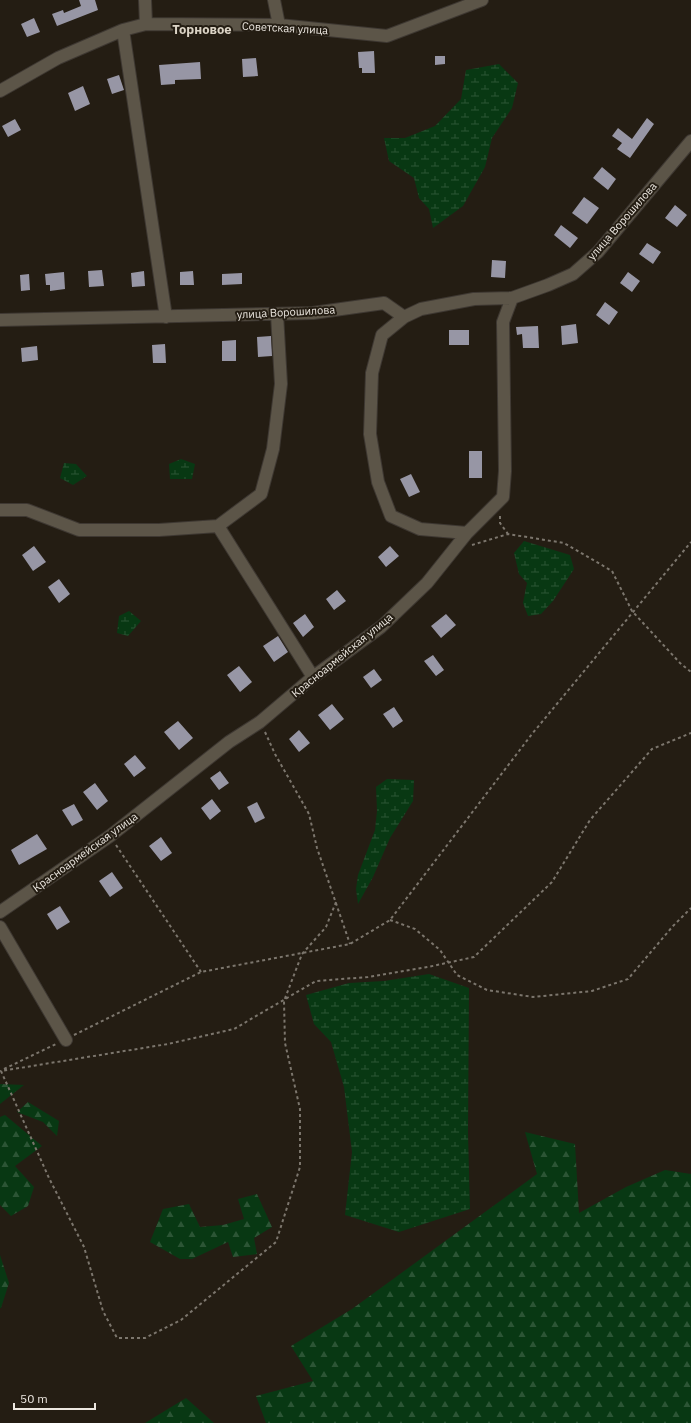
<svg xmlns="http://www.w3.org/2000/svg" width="691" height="1423" font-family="'IBM Plex Sans',sans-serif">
	<defs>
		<pattern id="forest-firs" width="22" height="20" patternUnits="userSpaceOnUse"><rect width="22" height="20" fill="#083813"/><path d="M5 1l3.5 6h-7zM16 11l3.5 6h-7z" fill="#2c5535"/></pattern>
		<pattern id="wetland-marsh" width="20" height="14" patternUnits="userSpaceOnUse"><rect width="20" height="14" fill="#083813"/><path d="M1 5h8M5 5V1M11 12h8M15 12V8" fill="none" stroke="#2c5535"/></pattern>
	</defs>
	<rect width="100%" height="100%" fill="#241d13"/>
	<path fill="url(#forest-firs)" d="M0,1084L24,1085L0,1104Z
		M28,1102L59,1121L57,1136L43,1122L17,1112Z
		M5,1115L42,1146L15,1166L34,1187L28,1206L11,1216L0,1205V1117Z
		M525,1132L575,1144L579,1213L626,1187L665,1170L691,1174V1423H266L256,1396L313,1381L291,1346L352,1309L537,1174Z
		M257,1194L272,1227L254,1238L257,1254L233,1257L228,1242L192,1259H180L150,1242L163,1209L189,1204L200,1227L223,1225L244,1219L238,1199Z
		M0,1255L9,1283L1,1308H0Z
		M186,1398L214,1423H145Z"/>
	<path fill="url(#wetland-marsh)" d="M499,64L518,83L512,108L492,138L485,167L463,206L433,228L429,209L419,198L414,178L389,161L384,138H405L435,126L461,99L466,70Z
		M181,459L195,464L192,479H170L169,464Z
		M64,463L76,464L87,476L73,485L60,478Z
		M524,541L570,555L574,569L553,601L541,614L528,616L523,603L527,583L519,574L514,553Z
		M129,611L141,621L128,636L117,633L119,616Z
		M387,779L414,780L413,801L390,838L373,877L358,904L356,889L358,875L375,830L377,811L376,787Z
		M429,974L469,988L468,1133L470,1209L399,1232L345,1215L352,1152L344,1087L331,1042L314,1024L306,995L349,983L384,981Z"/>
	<path fill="#9796a5" d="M79,0H95L98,10L57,26L52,14L63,10L64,13L81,6Z
		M34,18L40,32L27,37L21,24Z
		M374,51L375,73H362V68H359L358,52Z
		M435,56H445V64L435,65Z
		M256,58L258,76L243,77L242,59Z
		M200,62L201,79L175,80V84L161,85L159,65Z
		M119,75L124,90L112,94L107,79Z
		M83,86L90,104L75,111L68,93Z
		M647,118L654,124L630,158L617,149L622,143L612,136L618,128L632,139Z
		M15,119L21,130L8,137L2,126Z
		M602,167L616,179L608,190L593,178Z
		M584,197L599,208L587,224L572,213Z
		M675,205L687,215L677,227L665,218Z
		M561,225L578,238L570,248L554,235Z
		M647,243L661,252L653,264L639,254Z
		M492,260L506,261L505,278L491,277Z
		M102,270L104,286L89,287L88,271Z
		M144,271L145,286L132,287L131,273Z
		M193,271L194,285H180V272Z
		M64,272L65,289L50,291V285H46L45,274Z
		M628,272L640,281L632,292L620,283Z
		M242,273V284L222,285V274Z
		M29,274L30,290L21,291L20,275Z
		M605,302L618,312L609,325L596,315Z
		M576,324L578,343L562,345L561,326Z
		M538,326L539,348H523L522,334L517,335L516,327Z
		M449,330H469V345H449Z
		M271,336L272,356L258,357L257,337Z
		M236,340V361H222V341Z
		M165,344L166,363H153L152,345Z
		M37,346L38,360L22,362L21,348Z
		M469,451H482V478H469Z
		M411,474L420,492L409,497L400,479Z
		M34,546L46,562L33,571L22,555Z
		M390,546L399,556L386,567L378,557Z
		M59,579L70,594L59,603L48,587Z
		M337,590L346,601L334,610L326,599Z
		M305,614L314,627L303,637L293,623Z
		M446,614L456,625L441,638L431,626Z
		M278,636L288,652L274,662L263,646Z
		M433,655L444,670L436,676L424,661Z
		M239,666L252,682L240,692L227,675Z
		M374,669L382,680L371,688L363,677Z
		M332,704L344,719L330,730L318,715Z
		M394,707L403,721L393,728L383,714Z
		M178,721L193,738L179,750L164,732Z
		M299,730L310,743L299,752L289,739Z
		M135,755L146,768L134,777L124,764Z
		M220,771L229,783L219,790L210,778Z
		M95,783L108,801L97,810L83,792Z
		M212,799L221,811L210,820L201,808Z
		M257,802L265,818L255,823L247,807Z
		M74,804L83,820L72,826L62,810Z
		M37,834L47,849L19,865L11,850Z
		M161,837L172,853L161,861L149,846Z
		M112,872L123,888L110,897L99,881Z
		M60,906L70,922L57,930L47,914Z"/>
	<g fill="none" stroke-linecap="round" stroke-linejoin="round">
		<defs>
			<path id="minor" d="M145,0L146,24
				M274,0L279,25
				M123,30L166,317
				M0,91L58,58L123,30L146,24L279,25L387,36L482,0
				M404,317L382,335L372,373L370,434L378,482L391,516L420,529L467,533
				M0,320L313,313L384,303L404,317L421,309L474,299L512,298L548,285L573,274L598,252L691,141
				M0,510H27L79,530H159L218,526L261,494L273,449L281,384L277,314
				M218,526L313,677
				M0,912L110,836L229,742L260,722L313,677L381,627L427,583L467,533L503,497L505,471L503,322L512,298
				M0,927L66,1040"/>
		</defs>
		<use href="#minor" stroke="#3e3832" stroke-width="14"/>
		<path stroke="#7c766d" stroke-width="2" stroke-dasharray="3 3" stroke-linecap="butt" d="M500,516V523L508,534
			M472,545L508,534L564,543L612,571L632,611L680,663L691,672
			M265,732L275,754L309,814L317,848L350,944
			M116,845L201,972
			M336,902L326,927L302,954L284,1001L285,1043L300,1109V1167L276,1242L181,1320L145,1338H117L103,1311L84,1247L49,1178L1,1071L168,1044L234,1029L316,981L368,977L428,967L474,957L552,882L590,820L652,749L691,733
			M390,920L415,929L440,950L457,975L487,990L533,997L592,991L628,979L673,926L691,908
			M74,1035L201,972L350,944L390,920L532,734L691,542
			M4,1069L56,1044"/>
		<use href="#minor" stroke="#5c5548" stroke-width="12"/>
	</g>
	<g text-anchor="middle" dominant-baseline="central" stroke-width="4" stroke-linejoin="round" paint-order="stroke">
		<g font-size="11" fill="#ece7e0" stroke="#241d13">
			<text transform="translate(285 28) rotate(3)">Советская улица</text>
			<text transform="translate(622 221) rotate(-49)">улица Ворошилова</text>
			<text transform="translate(286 312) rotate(-3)">улица Ворошилова</text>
			<text transform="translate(342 655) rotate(-39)">Красноармейская улица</text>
			<text transform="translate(85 852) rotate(-36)">Красноармейская улица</text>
		</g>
		<g font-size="13" font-weight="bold" fill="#dcd4c6" stroke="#241d13">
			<text x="202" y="29">Торновое</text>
		</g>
	</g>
	<path d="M14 1403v6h81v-6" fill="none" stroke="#ece7e0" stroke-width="2"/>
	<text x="20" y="1403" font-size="12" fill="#ece7e0" stroke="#241d13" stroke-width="3" paint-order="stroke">50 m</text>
</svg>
